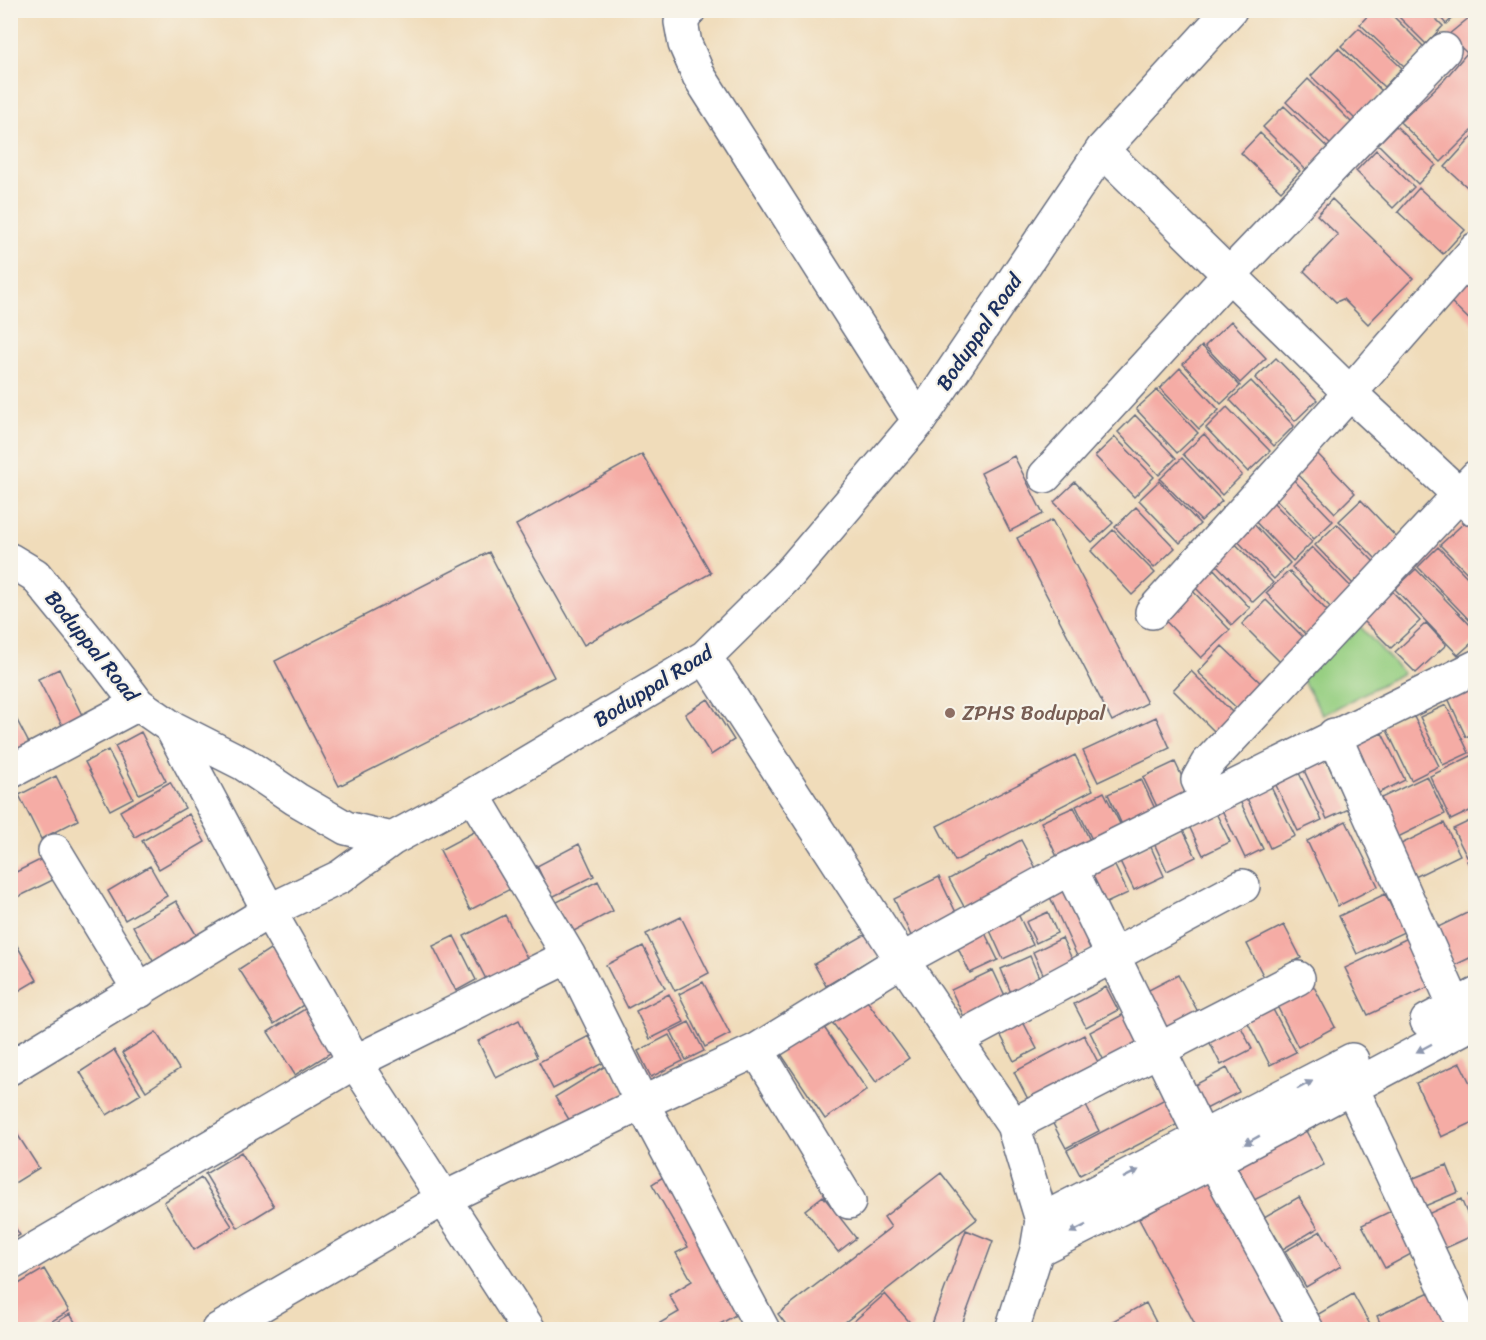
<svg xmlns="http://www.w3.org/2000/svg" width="1486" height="1340" font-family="Sriracha,sans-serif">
	<rect width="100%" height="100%" fill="#f7f3e8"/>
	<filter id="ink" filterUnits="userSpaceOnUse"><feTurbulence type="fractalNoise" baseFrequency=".0167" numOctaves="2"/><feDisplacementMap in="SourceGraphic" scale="12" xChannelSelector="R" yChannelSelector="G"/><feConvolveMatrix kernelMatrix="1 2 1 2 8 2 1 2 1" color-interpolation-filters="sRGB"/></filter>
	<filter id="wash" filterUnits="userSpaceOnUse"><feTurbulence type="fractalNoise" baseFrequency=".008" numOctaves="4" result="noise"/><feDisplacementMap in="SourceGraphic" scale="24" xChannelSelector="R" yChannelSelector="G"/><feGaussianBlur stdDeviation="1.35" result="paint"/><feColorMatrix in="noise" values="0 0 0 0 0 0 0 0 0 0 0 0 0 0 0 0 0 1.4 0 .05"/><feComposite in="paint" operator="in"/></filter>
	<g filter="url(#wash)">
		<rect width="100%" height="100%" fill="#f0dcba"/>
		<path fill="#97cf82" stroke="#597f70" stroke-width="1.5" d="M1357,623L1403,673L1323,715L1302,679Z"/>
		<g id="blocks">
			<path fill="#f5aca5" d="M1373,10H1387L1424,47L1405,67L1360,24Z
				M1392,10H1427L1443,26L1426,44Z
				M1434,10H1461L1446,24Z
				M1476,12V127L1441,162L1400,122L1444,80L1467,53L1448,35Z
				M1359,28L1402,68L1384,87L1341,46Z
				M1338,48L1382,91L1355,119L1311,76Z
				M1308,79L1352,123L1331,145L1286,102Z
				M1284,106L1329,149L1307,171L1263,127Z
				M1396,126L1436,165L1418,184L1378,144Z
				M1260,133L1300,171L1281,191L1241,153Z
				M1476,133V195L1445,167Z
				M1376,150L1414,187L1393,208L1356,171Z
				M1419,188L1465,230L1443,254L1398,212Z
				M1332,199L1413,278L1368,324L1343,299L1336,302L1304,271L1338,235L1317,215Z
				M1476,270V326L1448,299Z
				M1231,321L1266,358L1240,383L1205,346Z
				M1202,346L1240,386L1221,404L1183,364Z
				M1276,358L1317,400L1295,421L1255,378Z
				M1180,368L1219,410L1199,429L1160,388Z
				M1251,381L1294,426L1274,446L1230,400Z
				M1157,390L1198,433L1177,453L1136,409Z
				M1227,407L1270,451L1248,472L1206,428Z
				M1135,415L1176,458L1159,475L1118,432Z
				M1204,434L1242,475L1222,495L1183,454Z
				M1115,437L1154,477L1134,497L1095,456Z
				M1313,449L1355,493L1335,513L1293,469Z
				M642,454L711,573L584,645L516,525Z
				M1014,456L1043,514L1010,531L981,473Z
				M1182,458L1222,501L1201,521L1160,479Z
				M1291,477L1333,521L1314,539L1272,495Z
				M1159,481L1200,524L1180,543L1139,500Z
				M1075,482L1113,523L1092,542L1054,502Z
				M1269,498L1312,542L1293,561L1250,516Z
				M1361,500L1399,540L1377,560L1339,521Z
				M1136,507L1175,548L1154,568L1115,527Z
				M1249,519L1290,563L1274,579L1232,535Z
				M1052,520L1147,703L1112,721L1017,538Z
				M1466,521L1476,531V582L1440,545Z
				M1337,524L1378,566L1356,587L1315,545Z
				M1113,530L1155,573L1132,595L1091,551Z
				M1230,538L1273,583L1253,602L1210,558Z
				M1312,547L1354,590L1333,610L1292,567Z
				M1438,547L1476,586V627L1418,567Z
				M489,552L554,677L339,786L275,661Z
				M1212,567L1250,608L1232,625L1193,585Z
				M1416,569L1476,631V639L1458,655L1395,589Z
				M1289,571L1330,614L1307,636L1266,593Z
				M1188,586L1230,630L1201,658L1159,614Z
				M1392,591L1420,621L1391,648L1363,620Z
				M1266,600L1305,639L1281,663L1242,624Z
				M1426,623L1446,645L1416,673L1395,652Z
				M1222,646L1265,687L1241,712L1198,672Z
				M59,669L83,717L63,727L38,679Z
				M1191,671L1237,717L1219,736L1173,690Z
				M1476,684V732L1466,737L1448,698Z
				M708,699L734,740L711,755L685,714Z
				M1446,705L1469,753L1443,765L1420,717Z
				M10,707L32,749L10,760Z
				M1412,713L1439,766L1411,780L1385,726Z
				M1156,717L1170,748L1098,782L1083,751Z
				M141,732L166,781L139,794L115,746Z
				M1382,733L1405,780L1379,793L1355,745Z
				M108,750L133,798L110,810L85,762Z
				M1075,755L1093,790L955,861L937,826Z
				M1473,755L1476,759V808L1451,820L1430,776Z
				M1324,756L1349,809L1327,819L1302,766Z
				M1175,762L1192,798L1160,813L1143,777Z
				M1297,769L1322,820L1298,831L1273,779Z
				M56,776L78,820L41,839L19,795Z
				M1427,776L1445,814L1398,837L1379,799Z
				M1141,779L1156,811L1123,827L1108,794Z
				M170,782L185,808L135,837L120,811Z
				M1270,785L1295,836L1270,848L1246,796Z
				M1104,792L1125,834L1096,848L1076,806Z
				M1240,801L1263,849L1245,858L1222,810Z
				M1074,807L1092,845L1059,861L1041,822Z
				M1216,813L1230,842L1203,855L1189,826Z
				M189,814L205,842L159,869L142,841Z
				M1476,818V853L1467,857L1453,829Z
				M1346,821L1378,886L1338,906L1307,841Z
				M1444,823L1460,855L1415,877L1399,845Z
				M487,825L518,885L470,910L440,850Z
				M1182,828L1196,857L1167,871L1153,841Z
				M1021,840L1039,874L967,912L949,879Z
				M579,844L594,876L552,897L537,866Z
				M1150,845L1164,876L1134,890L1119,859Z
				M48,856L59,877L10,901V875Z
				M1476,856V878L1467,861Z
				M1114,864L1128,893L1100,906L1086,877Z
				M150,866L167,896L125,920L108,891Z
				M939,877L960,921L914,942L894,899Z
				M598,881L613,911L570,933L555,903Z
				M1068,889L1095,947L1077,956L1050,897Z
				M1385,894L1404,932L1357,954L1339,916Z
				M176,901L200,941L156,966L133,926Z
				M1471,911L1476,922V955L1453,966L1436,928Z
				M1017,912L1033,945L1003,959L988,926Z
				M1048,912L1057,933L1036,943L1026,922Z
				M505,915L528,960L487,981L464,936Z
				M681,917L709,973L675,991L646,934Z
				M1284,925L1301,958L1264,977L1247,944Z
				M983,929L998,960L970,973L955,942Z
				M868,933L880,954L826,986L814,964Z
				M454,936L476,980L456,991L433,946Z
				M1412,936L1435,984L1368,1015L1345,968Z
				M1062,938L1075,965L1045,978L1033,952Z
				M16,944L37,980L10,996V947Z
				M276,945L311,1000L274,1024L239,969Z
				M643,946L665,988L628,1008L606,965Z
				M1030,956L1043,987L1014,1000L1001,969Z
				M993,970L1007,1000L965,1019L951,990Z
				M1178,975L1198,1012L1160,1032L1141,994Z
				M1311,981L1335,1027L1298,1047L1274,1000Z
				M703,982L730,1034L705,1047L679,994Z
				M1106,987L1118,1010L1086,1027L1074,1004Z
				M669,994L684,1022L650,1039L636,1011Z
				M862,994L909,1058L876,1082L829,1018Z
				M1270,1004L1296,1052L1270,1065L1245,1017Z
				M308,1007L335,1050L295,1075L268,1032Z
				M1018,1012L1037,1049L1014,1061L995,1024Z
				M1126,1013L1142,1043L1105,1063L1090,1032Z
				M519,1020L537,1057L496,1078L478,1041Z
				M689,1022L704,1051L686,1060L671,1031Z
				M821,1023L867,1090L825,1119L779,1051Z
				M1239,1023L1252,1049L1221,1065L1208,1039Z
				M156,1032L179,1069L146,1091L122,1053Z
				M669,1035L683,1061L651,1077L638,1051Z
				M1084,1035L1101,1068L1031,1105L1014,1072Z
				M589,1036L603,1063L553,1089L539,1062Z
				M114,1050L141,1094L107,1115L80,1072Z
				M1460,1063L1476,1095V1121L1441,1137L1416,1083Z
				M607,1065L625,1093L573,1126L555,1097Z
				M1227,1068L1239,1092L1204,1110L1191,1087Z
				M1165,1099L1178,1124L1080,1175L1067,1150Z
				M1083,1100L1099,1131L1066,1148L1050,1118Z
				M10,1123L39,1168L10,1186Z
				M1305,1129L1324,1165L1254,1200L1236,1165Z
				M241,1152L274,1206L238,1228L205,1174Z
				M1447,1165L1458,1192L1413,1211L1401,1183Z
				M941,1173L977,1219L835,1330H790L778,1314L891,1227L884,1217Z
				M666,1175L739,1313L710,1330H648L679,1312L669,1295L692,1281L676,1253L688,1247L652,1184Z
				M201,1178L232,1226L194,1250L164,1202Z
				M1211,1178L1289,1323L1278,1330H1198L1139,1219Z
				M1476,1191V1212L1468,1195Z
				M823,1196L856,1238L838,1252L805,1210Z
				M1299,1197L1318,1228L1283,1249L1264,1217Z
				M1461,1199L1476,1234L1437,1252L1421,1217Z
				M1391,1211L1413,1253L1385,1268L1362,1225Z
				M10,1220L20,1235L10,1241Z
				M966,1230L993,1241L960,1330H937L931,1327Z
				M1321,1231L1341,1266L1306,1287L1285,1251Z
				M44,1269L69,1311L37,1330H10V1289Z
				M1443,1286L1459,1322L1443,1330H1383L1377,1316Z
				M885,1294L914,1327L912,1330H844Z
				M1353,1294L1373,1330H1323L1315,1316Z
				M1146,1303L1160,1330H1112L1109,1323Z
				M70,1314L80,1330H43Z"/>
		</g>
	</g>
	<g filter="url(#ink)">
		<use href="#blocks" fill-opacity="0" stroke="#666c7e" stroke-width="1.5"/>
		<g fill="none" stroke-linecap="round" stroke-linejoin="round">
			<defs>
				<path id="minor" d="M689,10L681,22L685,44L699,76L919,421
					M1102,150L1350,393L1476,510
					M1045,476L1229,275L1444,50
					M10,560L35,575L106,662L138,704L171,727L244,764L296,799L346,828L392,839L473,795L705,657L790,573L919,421L1102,150L1230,10
					M1152,612L1350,393L1476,249
					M705,657L902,960L1013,1125L1042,1220L1037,1250L1012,1330
					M171,727L269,911L355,1062L529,1330
					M1334,735L1455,1006
					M10,772L138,704
					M473,795L569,956L642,1103L763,1330
					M1207,799L1198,780L1207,764L1476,477
					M55,851L140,991
					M1070,868L1202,1138
					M1427,1021L1476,995
					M956,1040L1243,886
					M757,1050L849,1202
					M10,1068L269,911L340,877L392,839
					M1351,1086L1465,1330
					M1013,1125L1298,978
					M1214,1161L1307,1330
					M1042,1220L1352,1060
					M1037,1250L1214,1161L1476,1021
					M10,1264L355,1062L569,956
					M218,1330L443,1199L642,1103L757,1050L902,960L1070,868L1476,667"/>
			</defs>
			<use href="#minor" stroke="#666c7e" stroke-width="36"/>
			<use href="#minor" stroke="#fff" stroke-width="33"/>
		</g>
		<defs><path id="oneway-solid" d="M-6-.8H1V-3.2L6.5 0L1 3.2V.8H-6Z" transform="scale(1.5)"/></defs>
		<g fill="#8d97ae">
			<use href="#oneway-solid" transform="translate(1424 1048) rotate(152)"/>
			<use href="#oneway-solid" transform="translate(1305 1085) rotate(-28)"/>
			<use href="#oneway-solid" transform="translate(1252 1140) rotate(151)"/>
			<use href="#oneway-solid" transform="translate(1131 1174) rotate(-27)"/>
			<use href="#oneway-solid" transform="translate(1078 1229) rotate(153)"/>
		</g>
	</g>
	<circle fill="#8d6e63" stroke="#f7f3e8" stroke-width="2" cx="950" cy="713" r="6"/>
	<g text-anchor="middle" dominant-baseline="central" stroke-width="4.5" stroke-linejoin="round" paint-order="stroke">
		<g font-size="21" fill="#1b2f5e" stroke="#f7f3e8">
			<text transform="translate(979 332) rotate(-56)">Boduppal Road</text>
			<text transform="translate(92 646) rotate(51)">Boduppal Road</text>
			<text transform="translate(653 686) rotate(-32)">Boduppal Road</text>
		</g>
		<g font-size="21" fill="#785e54" stroke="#f7f3e8" text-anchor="start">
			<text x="962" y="713">ZPHS Boduppal</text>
		</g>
	</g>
	<rect width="1486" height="1340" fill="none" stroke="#f7f3e8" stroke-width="36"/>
</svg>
